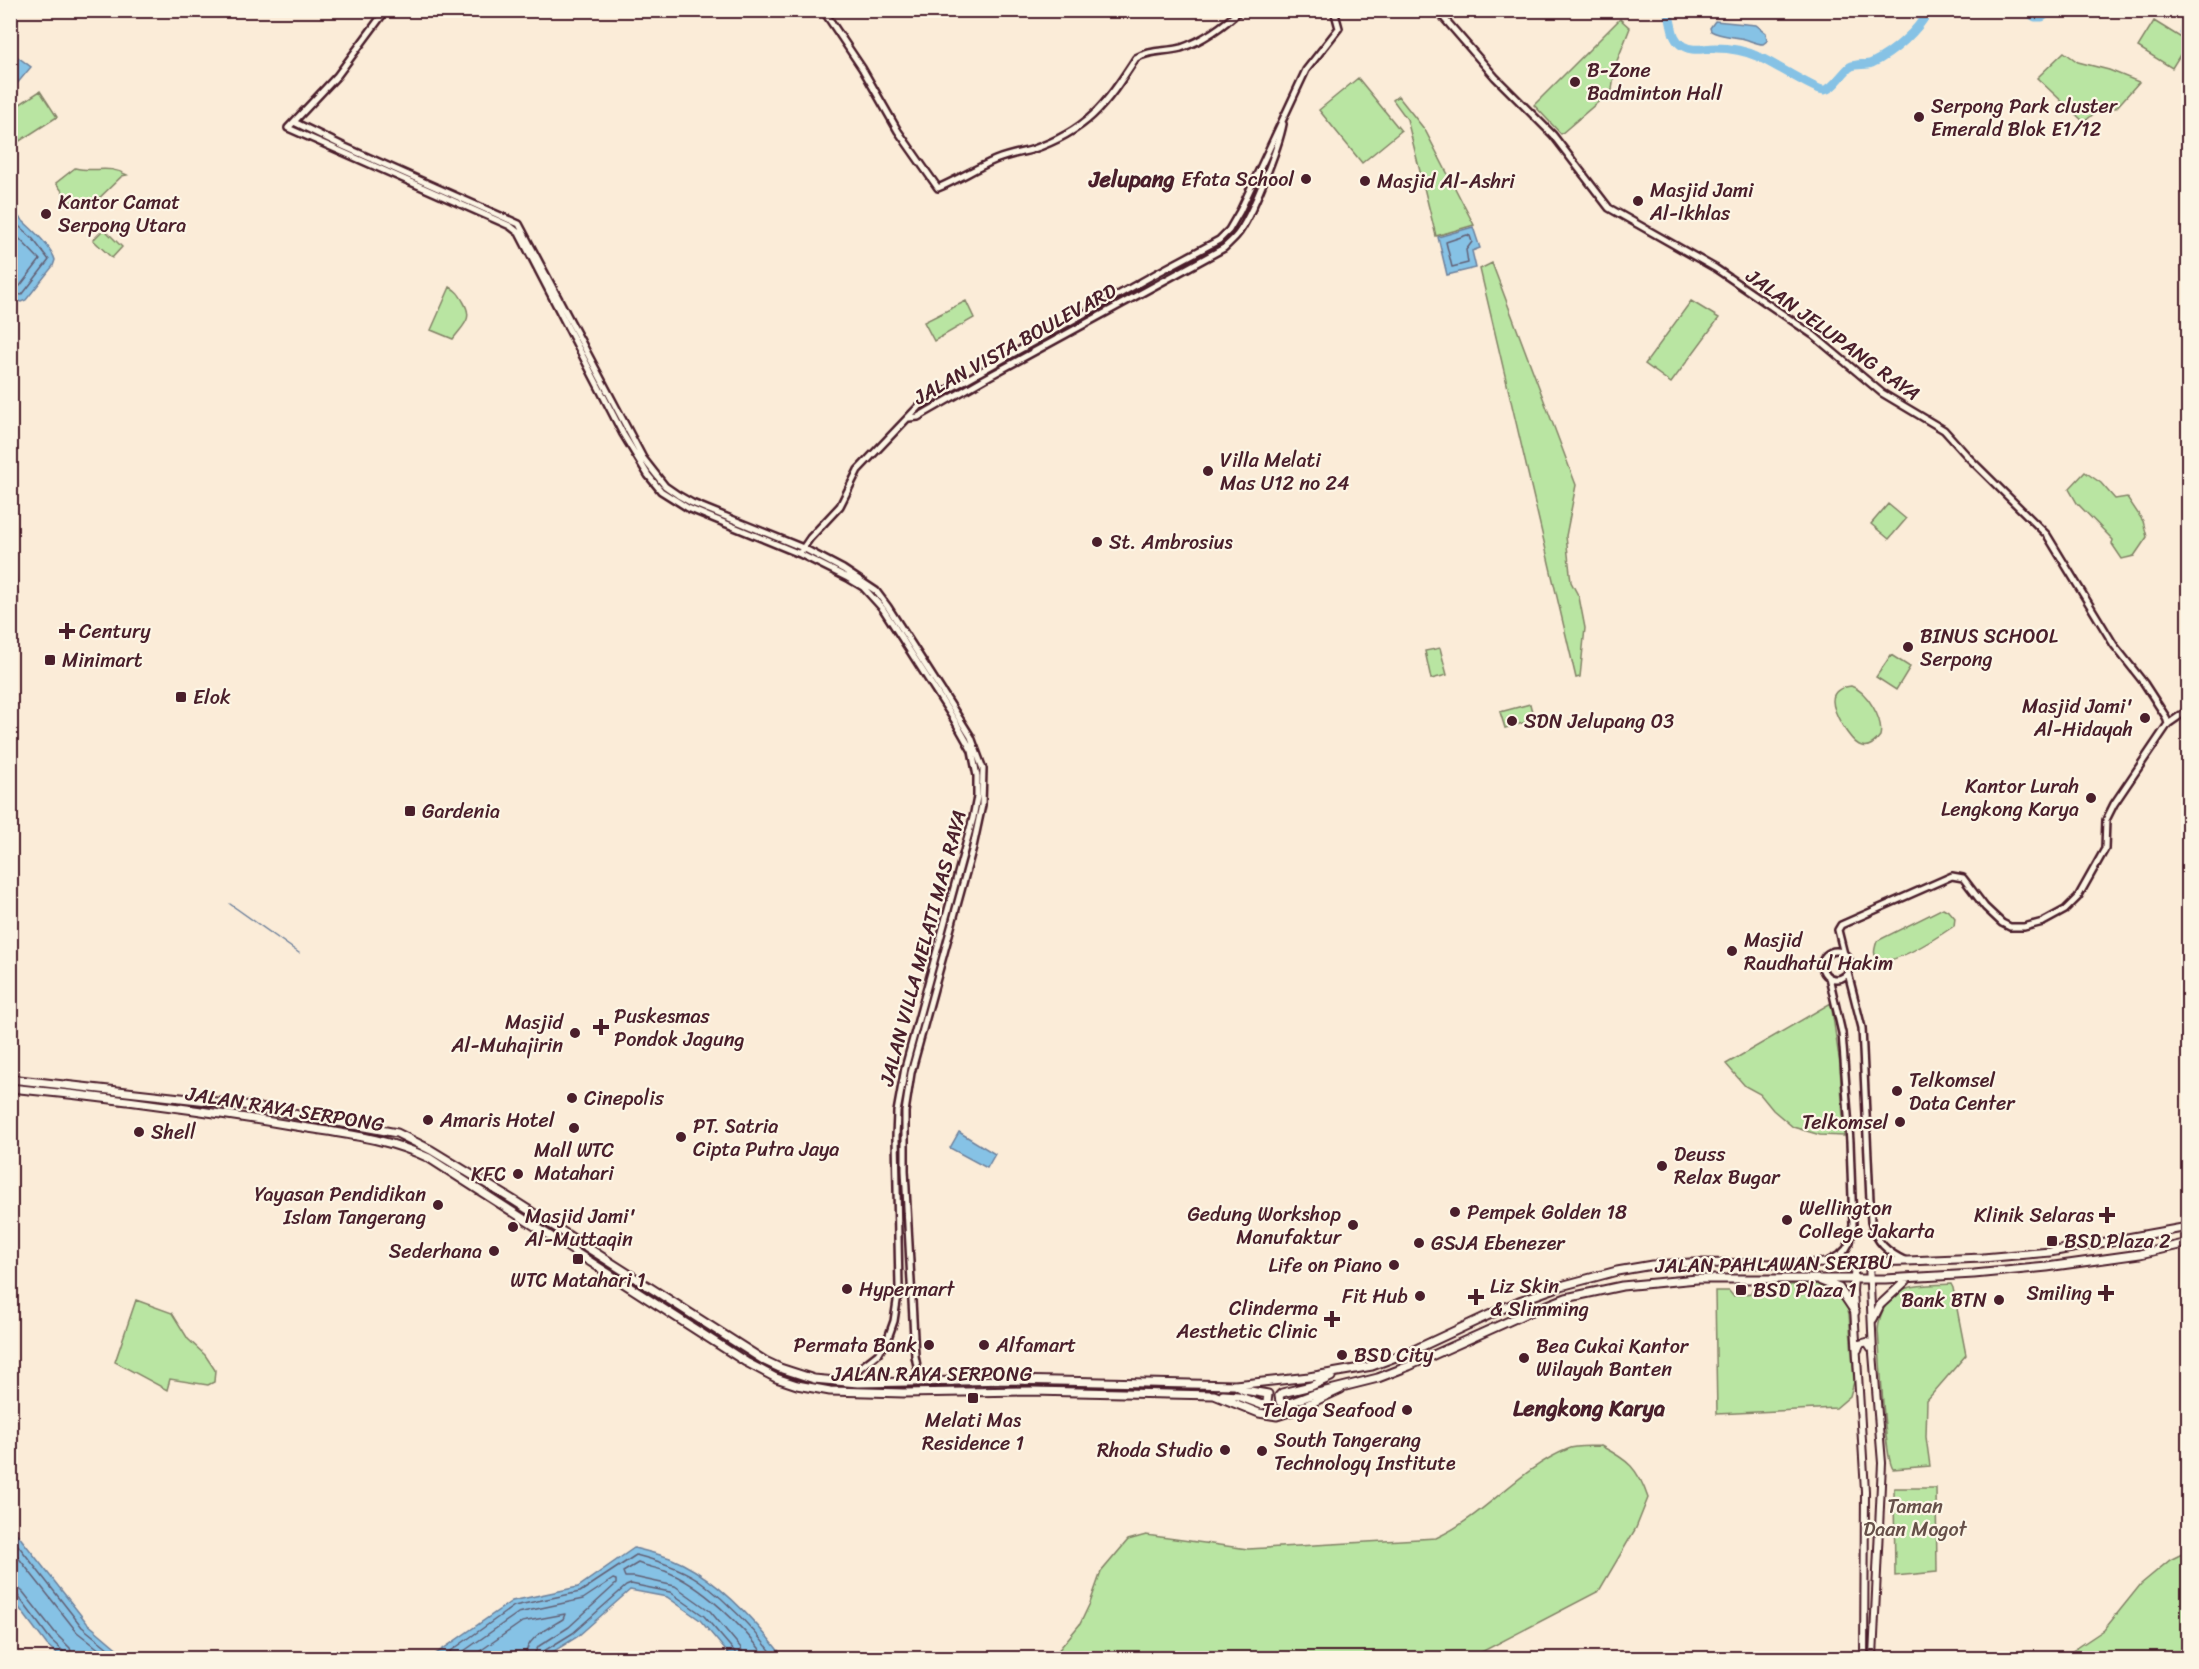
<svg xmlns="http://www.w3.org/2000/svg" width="2199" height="1669" font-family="Sriracha,sans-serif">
	<rect width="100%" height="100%" fill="#fbecd8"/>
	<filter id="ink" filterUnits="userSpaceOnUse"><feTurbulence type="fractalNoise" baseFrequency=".0167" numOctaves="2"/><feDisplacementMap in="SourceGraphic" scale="12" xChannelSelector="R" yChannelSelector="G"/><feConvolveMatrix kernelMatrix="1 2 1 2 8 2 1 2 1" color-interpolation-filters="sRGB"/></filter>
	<g filter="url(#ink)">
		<path fill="#b9e5a2" stroke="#828266" stroke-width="1.5" d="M1620,19L1630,28L1615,66L1612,90L1561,134L1534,105Z
			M2154,21L2188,42L2172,68L2138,47Z
			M2064,52L2078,62L2109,70L2139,82L2116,108L2103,106L2084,122L2037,78Z
			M1358,78L1401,131L1362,163L1319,110Z
			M40,91L57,117L15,144L11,138V110Z
			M1398,96L1425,130L1474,225L1436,236L1407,119L1393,100Z
			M75,168C96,173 108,164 127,175L122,176L90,207C83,207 77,202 70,202L56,183Z
			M104,229L122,247L112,258L93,240Z
			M1492,263L1576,485L1566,536L1571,582L1579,597L1585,628L1580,677L1576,678L1480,269Z
			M450,287C457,291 459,294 463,301C474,319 464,324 453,339L431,330Z
			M966,301L974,318L934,341L924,322Z
			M1691,301L1719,318L1671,383L1645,364Z
			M2085,472L2101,483L2115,499L2127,497L2143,521L2147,537L2134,556L2122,559L2112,544L2113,540L2077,503L2069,489Z
			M1888,504L1906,519L1889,539L1871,524Z
			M1440,648L1447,675L1431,679L1425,651Z
			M1891,655L1910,667L1896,690L1876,677Z
			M1851,686C1867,691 1884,720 1880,736C1864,758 1852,741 1842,725C1833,709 1824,689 1851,686Z
			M1530,704L1534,720L1505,728L1500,712Z
			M1943,908L1950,912L1955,918L1954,926C1935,939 1904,959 1881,962C1872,956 1874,950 1877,941Z
			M1831,1003L1840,1065L1844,1136L1820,1135L1793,1127L1773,1110L1760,1094L1745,1086L1726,1064Z
			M1816,1284L1836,1292L1847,1306L1849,1314L1854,1382L1850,1396L1836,1408L1717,1414L1715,1291H1729L1733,1296L1751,1293L1753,1288L1763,1286Z
			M1951,1284L1953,1288L1966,1355L1927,1400L1926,1437L1930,1466L1893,1469C1884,1458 1880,1352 1878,1330C1879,1313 1889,1293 1907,1288C1920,1284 1937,1285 1951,1284Z
			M136,1300L172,1313L188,1339L205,1355L215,1370L214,1382L208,1385L170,1379L167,1390L115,1362Z
			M1601,1446C1628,1460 1638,1468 1648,1498L1636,1528L1599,1591L1470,1658H1052L1080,1624L1090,1603L1101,1572L1128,1540L1146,1535L1248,1549L1436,1538C1485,1516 1518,1469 1568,1449C1577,1445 1591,1447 1601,1446Z
			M1894,1488H1936L1937,1572L1895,1576Z
			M2188,1551V1646L2180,1658H2062L2104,1630L2141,1584L2170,1560Z"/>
		<path fill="#86c2e5" stroke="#6e819b" stroke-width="1.5" d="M1715,21L1756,25L1766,33L1767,41L1763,44C1755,44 1748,39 1740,38C1730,36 1720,36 1711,31L1710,28Z
			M11,52L31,67L11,91Z
			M11,209C23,223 50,242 55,260L53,266L26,300L21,302L11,298Z
			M1473,227L1480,248L1472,251L1476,268L1447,275L1438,237Z
			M959,1132L995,1154L987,1168L950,1148Z
			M11,1526L87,1623L128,1658H62L47,1645L11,1597Z
			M634,1548C646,1551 658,1554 670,1558C715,1576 755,1620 784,1658H732L700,1620L667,1597L630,1590L577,1637L543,1658H430L512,1601L578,1587Z"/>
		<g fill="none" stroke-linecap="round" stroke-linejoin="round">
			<path stroke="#626075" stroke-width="1.5" d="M10,218L33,239L49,260L22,295L10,293
				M10,229L40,260L20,286H10
				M1467,235L1470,236L1472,242L1466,250L1468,263L1452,267L1446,242Z
				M10,1535L82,1627L120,1658
				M10,1547L77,1632L110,1658
				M10,1586L17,1587L23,1592L57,1635L70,1648L73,1658
				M10,1594L18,1596L51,1640L64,1652L65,1658
				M441,1658L514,1606L580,1592L636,1555C659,1561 685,1569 704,1584C731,1605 756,1632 776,1658
				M454,1658L518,1613L583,1599L613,1579L616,1580V1584L569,1627L539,1646L535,1652L534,1658
				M470,1658L522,1622L565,1614L563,1619C547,1629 526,1637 525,1658
				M541,1658L544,1651L573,1633L626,1586L631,1584L670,1592L704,1616L735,1652L736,1658
				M744,1658L741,1648L710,1611L675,1586L634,1577H625L623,1572L638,1563C646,1566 656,1568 665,1571C703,1586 742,1626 767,1658"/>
			<path stroke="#6e819b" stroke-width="1.5" d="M230,904L299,953"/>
			<path stroke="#86c2e5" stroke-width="9" d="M1667,10C1673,22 1670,39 1683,46C1693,52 1704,48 1715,48C1730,48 1746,51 1759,57C1771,62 1817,91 1824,90C1833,90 1842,73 1850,67C1857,63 1866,66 1872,63C1893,53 1918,31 1929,10
				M2024,10L2035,17H2042L2052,10
				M2188,21L2184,28V33L2188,37"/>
			<defs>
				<path id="tertiary" d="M386,10L337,76L288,128L510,226L519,233L623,434L648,475L661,491L688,508L800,554L848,578L863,587L883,609L955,721L972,751L977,776V797L973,818L905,1068L897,1112L896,1137L899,1288L894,1321L888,1338L878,1354L842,1382
					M823,10L862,68L898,131L938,188C957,180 976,168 995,160C1007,155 1019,153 1031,150C1087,131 1105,106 1136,58C1149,50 1165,52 1181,48C1202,41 1224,26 1240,10
					M1437,10L1495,77L1553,135L1609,208L1715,268L1813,335L1882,393L1944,430L1970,459L2047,535L2114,645L2144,683L2166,717L2168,724
					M294,122L343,146L519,224L643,458L665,486L678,495L692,503L803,548L843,569L876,591L888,607L956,713L971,737L983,769L982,805L973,847L911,1073L905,1112V1170L915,1356L918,1371L927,1382
					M909,418L918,417L986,378L1224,248C1228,244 1233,240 1237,235C1251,218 1279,146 1283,124
					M801,551L810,538L840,506L858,470L919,406L1159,272L1219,240L1229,230L1240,211L1306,70L1339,28L1334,10
					M10,564C12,583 17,604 10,622
					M1822 965a14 14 0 1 1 28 0a14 14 0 1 1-28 0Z
					M1844,954L1838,930L1841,925L1952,876L1963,878L1985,907L2002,923L2010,927H2024L2043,922L2065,910L2078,897L2105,849L2106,820L2114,804L2168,724L2188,710
					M1848,973L1862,1028L1871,1222C1876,1242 1887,1252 1906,1261
					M1827,1262L1841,1254L1846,1249L1850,1242L1853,1225L1850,1142L1842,1033L1829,977"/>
				<path id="secondary" d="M1855,1262L1853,1291L1865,1491L1864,1658
					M1869,1262L1873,1353L1882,1463L1873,1658
					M1858,1350L1860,1344L1867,1342L1871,1348"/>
				<path id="primary" d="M10,1079L244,1105L397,1133L431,1150L513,1200L765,1361L780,1368L814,1379L858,1383L1012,1380L1235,1385L1309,1377L1372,1366L1414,1350L1519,1301L1561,1286L1617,1271L1652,1265L1691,1263L1788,1264L1907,1261L1983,1258L2050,1252L2188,1227
					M10,1088C106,1097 202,1110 296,1126C344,1134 384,1137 429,1158L746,1362L776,1378L797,1385L830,1391L903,1393L1032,1391L1214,1395L1259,1413L1277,1416L1296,1410L1341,1389
					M1821,1281L1839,1288L1855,1312
					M1873,1319L1880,1305L1909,1278
					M1331,1377L1311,1386L1282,1393L1279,1396L1280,1402L1287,1404L1314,1394L1378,1378L1409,1366L1527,1313L1566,1298L1622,1286L1697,1279H1885L1974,1274L2047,1267L2140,1254L2188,1243
					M1223,1395L1238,1396L1262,1405L1267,1403L1268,1394L1244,1390L1235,1385"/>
			</defs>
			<use href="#tertiary" stroke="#4a1f2b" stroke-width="10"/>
			<use href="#secondary" stroke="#4a1f2b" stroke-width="10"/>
			<use href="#primary" stroke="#4a1f2b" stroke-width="11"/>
			<use href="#tertiary" stroke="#fcf5e5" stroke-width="5"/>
			<use href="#secondary" stroke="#fcf5e5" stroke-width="6"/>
			<use href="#primary" stroke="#fcf5e5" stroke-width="7"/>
		</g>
	</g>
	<g fill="#4a1f2b" stroke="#fcf5e5" stroke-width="2">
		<circle cx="1575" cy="82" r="6"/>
		<circle cx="1919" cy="117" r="6"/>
		<circle cx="1306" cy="179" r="6"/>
		<circle cx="1365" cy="181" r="6"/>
		<circle cx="1638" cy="201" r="6"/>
		<circle cx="46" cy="214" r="6"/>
		<circle cx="1208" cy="471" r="6"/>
		<circle cx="1097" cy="542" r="6"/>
		<path d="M64 622h6v6h6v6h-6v6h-6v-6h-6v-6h6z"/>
		<circle cx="1908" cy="647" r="6"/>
		<rect x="44" y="654" width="12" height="12" rx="3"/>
		<rect x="175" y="691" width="12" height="12" rx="3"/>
		<circle cx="2145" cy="718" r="6"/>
		<circle cx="1512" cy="721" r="6"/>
		<circle cx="2091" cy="798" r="6"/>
		<rect x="404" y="805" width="12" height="12" rx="3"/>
		<circle cx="1732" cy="951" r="6"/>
		<path d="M598 1018h6v6h6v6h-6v6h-6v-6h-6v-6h6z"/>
		<circle cx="575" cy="1033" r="6"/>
		<circle cx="1897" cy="1091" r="6"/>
		<circle cx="572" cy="1098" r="6"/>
		<circle cx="428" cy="1120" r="6"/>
		<circle cx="1900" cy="1122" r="6"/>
		<circle cx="574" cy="1128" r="6"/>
		<circle cx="139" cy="1132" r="6"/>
		<circle cx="681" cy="1137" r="6"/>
		<circle cx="1662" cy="1166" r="6"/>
		<circle cx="518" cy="1174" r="6"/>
		<circle cx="438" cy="1205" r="6"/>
		<circle cx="1455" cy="1212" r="6"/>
		<path d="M2104 1206h6v6h6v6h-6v6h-6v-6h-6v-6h6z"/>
		<circle cx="1787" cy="1220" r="6"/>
		<circle cx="1353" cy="1225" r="6"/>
		<circle cx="513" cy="1227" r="6"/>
		<rect x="2046" y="1235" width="12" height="12" rx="3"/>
		<circle cx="1419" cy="1243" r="6"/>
		<circle cx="494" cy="1251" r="6"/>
		<rect x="572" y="1253" width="12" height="12" rx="3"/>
		<circle cx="1394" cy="1265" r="6"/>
		<circle cx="847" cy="1289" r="6"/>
		<rect x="1735" y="1284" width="12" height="12" rx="3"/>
		<path d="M2103 1284h6v6h6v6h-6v6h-6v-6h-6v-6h6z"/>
		<circle cx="1420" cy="1296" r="6"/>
		<path d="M1473 1288h6v6h6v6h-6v6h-6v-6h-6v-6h6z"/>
		<circle cx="1999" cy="1300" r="6"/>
		<path d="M1329 1310h6v6h6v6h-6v6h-6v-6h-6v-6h6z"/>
		<circle cx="929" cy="1345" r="6"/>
		<circle cx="984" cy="1345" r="6"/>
		<circle cx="1342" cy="1355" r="6"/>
		<circle cx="1524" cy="1358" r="6"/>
		<rect x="967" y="1392" width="12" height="12" rx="3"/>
		<circle cx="1407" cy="1410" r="6"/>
		<circle cx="1225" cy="1450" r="6"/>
		<circle cx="1262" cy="1451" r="6"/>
	</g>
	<g text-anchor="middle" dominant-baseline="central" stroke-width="4.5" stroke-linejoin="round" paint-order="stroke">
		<g font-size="20" fill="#4a1f2b" stroke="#fcf5e5" text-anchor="start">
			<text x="1587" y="70">B-Zone<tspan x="1587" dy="23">Badminton Hall</tspan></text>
			<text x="1931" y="106">Serpong Park cluster<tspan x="1931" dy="23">Emerald Blok E1/12</tspan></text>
			<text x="1294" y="179" text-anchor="end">Efata School</text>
			<text x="1377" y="181">Masjid Al-Ashri</text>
			<text x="1650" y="190">Masjid Jami<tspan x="1650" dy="23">Al-Ikhlas</tspan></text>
			<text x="58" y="202">Kantor Camat<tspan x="58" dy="23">Serpong Utara</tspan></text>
			<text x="1220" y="460">Villa Melati<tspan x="1220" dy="23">Mas U12 no 24</tspan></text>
			<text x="1109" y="542">St. Ambrosius</text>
			<text x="79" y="631">Century</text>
			<text x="1920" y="636">BINUS SCHOOL<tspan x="1920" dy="23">Serpong</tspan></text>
			<text x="62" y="660">Minimart</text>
			<text x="193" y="697">Elok</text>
			<text x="2133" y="706" text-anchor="end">Masjid Jami'<tspan x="2133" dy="23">Al-Hidayah</tspan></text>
			<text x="1524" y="721">SDN Jelupang 03</text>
			<text x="2079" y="786" text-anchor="end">Kantor Lurah<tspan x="2079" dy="23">Lengkong Karya</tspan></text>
			<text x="422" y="811">Gardenia</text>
			<text x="1744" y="940">Masjid<tspan x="1744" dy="23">Raudhatul Hakim</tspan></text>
			<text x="614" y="1016">Puskesmas<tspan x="614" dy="23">Pondok Jagung</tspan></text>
			<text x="563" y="1022" text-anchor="end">Masjid<tspan x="563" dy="23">Al-Muhajirin</tspan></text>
			<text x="1909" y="1080">Telkomsel<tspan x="1909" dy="23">Data Center</tspan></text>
			<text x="584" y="1098">Cinepolis</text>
			<text x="440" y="1120">Amaris Hotel</text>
			<text x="1888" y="1122" text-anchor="end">Telkomsel</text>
			<text x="693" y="1126">PT. Satria<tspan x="693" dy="23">Cipta Putra Jaya</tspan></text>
			<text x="151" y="1132">Shell</text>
			<text x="574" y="1150" text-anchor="middle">Mall WTC<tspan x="574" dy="23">Matahari</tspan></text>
			<text x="1674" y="1154">Deuss<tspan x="1674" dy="23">Relax Bugar</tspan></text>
			<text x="506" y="1174" text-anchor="end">KFC</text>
			<text x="426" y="1194" text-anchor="end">Yayasan Pendidikan<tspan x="426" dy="23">Islam Tangerang</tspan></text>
			<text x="1799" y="1208">Wellington<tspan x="1799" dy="23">College Jakarta</tspan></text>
			<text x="1467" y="1212">Pempek Golden 18</text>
			<text x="1341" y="1214" text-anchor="end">Gedung Workshop<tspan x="1341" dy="23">Manufaktur</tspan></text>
			<text x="2094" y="1215" text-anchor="end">Klinik Selaras</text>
			<text x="525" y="1216">Masjid Jami'<tspan x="525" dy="23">Al-Muttaqin</tspan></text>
			<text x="2064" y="1241">BSD Plaza 2</text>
			<text x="1431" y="1243">GSJA Ebenezer</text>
			<text x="482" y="1251" text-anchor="end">Sederhana</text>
			<text x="1382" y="1265" text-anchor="end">Life on Piano</text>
			<text x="578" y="1280" text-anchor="middle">WTC Matahari 1</text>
			<text x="1490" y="1286">Liz Skin<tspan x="1490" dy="23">&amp; Slimming</tspan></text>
			<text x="859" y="1289">Hypermart</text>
			<text x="1753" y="1290">BSD Plaza 1</text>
			<text x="2092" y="1293" text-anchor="end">Smiling</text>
			<text x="1408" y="1296" text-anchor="end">Fit Hub</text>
			<text x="1987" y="1300" text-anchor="end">Bank BTN</text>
			<text x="1318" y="1308" text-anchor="end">Clinderma<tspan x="1318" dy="23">Aesthetic Clinic</tspan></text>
			<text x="917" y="1345" text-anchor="end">Permata Bank</text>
			<text x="996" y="1345">Alfamart</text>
			<text x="1536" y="1346">Bea Cukai Kantor<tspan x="1536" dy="23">Wilayah Banten</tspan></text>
			<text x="1354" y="1355">BSD City</text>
			<text x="1395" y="1410" text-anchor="end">Telaga Seafood</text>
			<text x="973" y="1420" text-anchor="middle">Melati Mas<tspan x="973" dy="23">Residence 1</tspan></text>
			<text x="1274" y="1440">South Tangerang<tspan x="1274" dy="23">Technology Institute</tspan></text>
			<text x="1213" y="1450" text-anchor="end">Rhoda Studio</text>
		</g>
		<g font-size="20" fill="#4a1f2b" stroke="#fcf5e5">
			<text transform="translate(1833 335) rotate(36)">JALAN JELUPANG RAYA</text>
			<text transform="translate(1015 344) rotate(-29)">JALAN VISTA BOULEVARD</text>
			<text transform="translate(923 948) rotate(-75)">JALAN VILLA MELATI MAS RAYA</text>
			<text transform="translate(285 1109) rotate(9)">JALAN RAYA SERPONG</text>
			<text transform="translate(1774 1264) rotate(-1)">JALAN PAHLAWAN SERIBU</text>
			<text x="932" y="1374">JALAN RAYA SERPONG</text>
		</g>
		<g font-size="20" fill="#665049" stroke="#fcf5e5">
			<text x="1915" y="1506">Taman<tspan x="1915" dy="23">Daan Mogot</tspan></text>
		</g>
		<g font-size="22" font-weight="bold" fill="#4a1f2b" stroke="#fcf5e5">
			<text x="1132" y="179">Jelupang</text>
			<text x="1589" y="1408">Lengkong Karya</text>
		</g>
	</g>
	<rect width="2199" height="1669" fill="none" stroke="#fcf5e5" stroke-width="36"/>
	<rect x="18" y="18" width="2163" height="1633" fill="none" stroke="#4a1f2b" stroke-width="2" filter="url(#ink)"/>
</svg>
